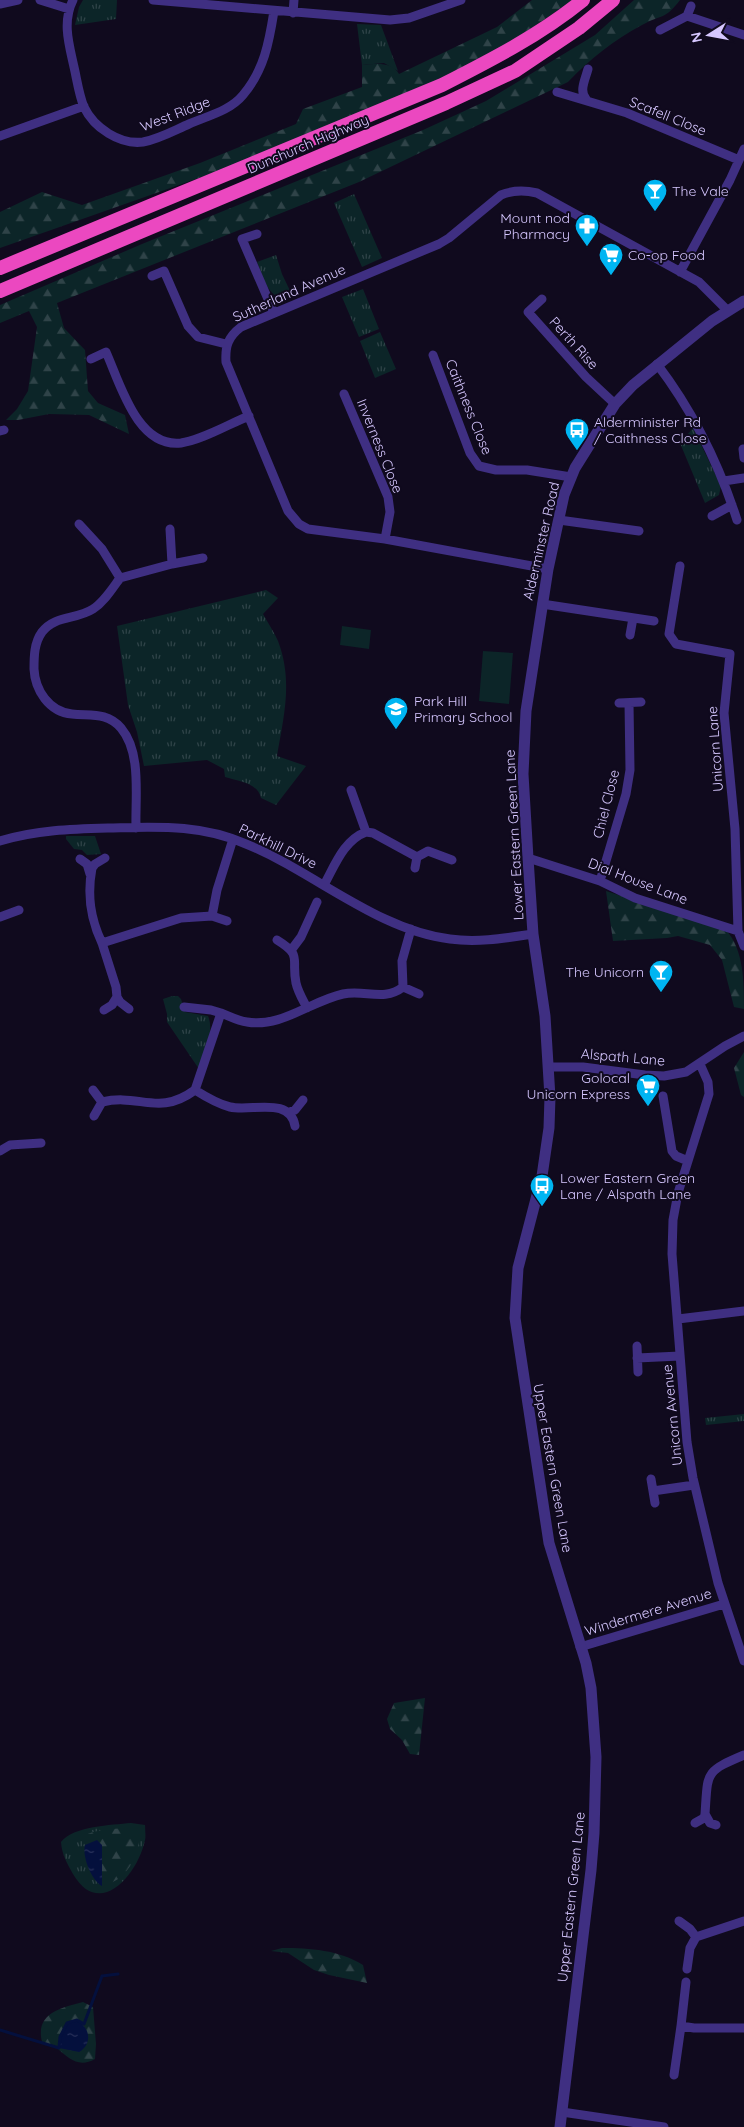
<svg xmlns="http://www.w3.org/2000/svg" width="744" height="2127" font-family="Quicksand,sans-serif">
	<defs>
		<pattern id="grass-tufts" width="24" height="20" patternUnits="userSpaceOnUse" patternTransform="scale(1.25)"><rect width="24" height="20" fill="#0c2528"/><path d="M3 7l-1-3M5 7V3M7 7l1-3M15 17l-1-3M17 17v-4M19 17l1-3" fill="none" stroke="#2f4348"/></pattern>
		<pattern id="forest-firs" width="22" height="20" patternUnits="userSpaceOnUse" patternTransform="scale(1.25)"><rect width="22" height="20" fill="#0c2528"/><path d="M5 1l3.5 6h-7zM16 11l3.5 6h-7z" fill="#2f4348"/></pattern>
		<pattern id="water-ripples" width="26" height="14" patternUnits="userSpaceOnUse" patternTransform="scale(1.25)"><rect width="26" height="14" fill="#04103d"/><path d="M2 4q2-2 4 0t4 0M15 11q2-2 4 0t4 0" fill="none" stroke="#28315a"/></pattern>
	</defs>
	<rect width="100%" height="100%" fill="#100a1e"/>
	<path fill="url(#grass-tufts)" d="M83,0H117L116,19L75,25L79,7Z
		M357,24L381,25L398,71L384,63L362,65Z
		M354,194L382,258L362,267L334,203Z
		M276,255L282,274L293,297C270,305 264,279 257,262Z
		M363,289L379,329L359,337L342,297Z
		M380,332L396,369L375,378L360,341Z
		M693,428L721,486L719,495L705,503L680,443Z
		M266,590L278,598L263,614C268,623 274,632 278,641C293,681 284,715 277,756L306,766L276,805L261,798C258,783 238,781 225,777L224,769L207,760L144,766L137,732L128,705L117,626Z
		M66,836H95L101,854L87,855L82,850L74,849L66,839Z
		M172,996H178L181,999L185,1012L208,1016C215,1032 204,1053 199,1069L167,1022V1014L163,999Z
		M744,1414V1421L706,1425L705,1418Z
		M131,1823L145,1825C145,1830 146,1836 145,1840C138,1874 100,1920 73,1874C67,1863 62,1855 61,1842C73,1826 112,1825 131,1823Z"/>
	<path fill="url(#forest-firs)" d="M532,0H573L517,38L455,73L230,167L0,248V212L42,192L82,205L200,163L296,124L303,109L362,87V65C375,64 392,61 399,74L497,27Z
		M634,0H680C665,20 662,14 642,25C614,40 590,59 568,82L359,182L57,303L64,328L85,350L88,391L98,403L125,415L129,434L89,415L49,414L18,420H6L17,409L28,391L37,327L29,311L0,323V305L142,244L423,130L486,101L595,35Z
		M606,891L726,930C744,950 744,982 744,1009L734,1007L722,960L710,945L678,936L667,938L613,941Z
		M744,1052V1097L741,1095L734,1068Z
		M425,1698L419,1755L410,1754L402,1740L390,1729L387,1719L394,1703Z
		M127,1828L138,1830C142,1844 134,1864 123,1875C118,1881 109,1883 102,1886V1845L90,1843L85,1845L81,1839C89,1829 114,1829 127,1828Z
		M282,1948C310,1948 339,1950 363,1965L367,1983L329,1975L314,1970L288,1953L271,1951Z
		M83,2002L93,2007L96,2044L95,2059C79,2068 69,2059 57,2048C53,2045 47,2044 42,2042C35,2013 61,2008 83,2002Z"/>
	<path fill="#0c2528" d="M342,626L371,630L369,649L340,645Z
		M483,651L513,653L509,704L479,701Z"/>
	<path fill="url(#water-ripples)" d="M97,1840L102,1845V1886C91,1880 82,1856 85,1845Z
		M77,2021C90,2027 93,2044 79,2052L59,2048L60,2037L67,2023Z"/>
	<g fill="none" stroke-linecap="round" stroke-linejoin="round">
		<path stroke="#04103d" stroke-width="3" d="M0,2030L59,2048L60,2037L67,2023L77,2020L84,2024L102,1976L118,1974"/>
		<path stroke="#3f2f82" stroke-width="9" d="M40,0L69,9
			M73,0C62,22 69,44 74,67C77,80 79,95 84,107C94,128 120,145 143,142C159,139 175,130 189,124C207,116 230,111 243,95C264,70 269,43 274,11
			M153,0L390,20L409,18L461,0
			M0,4L18,0
			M691,6L687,16L744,35
			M293,13L294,0
			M660,30L687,16
			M557,92L627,113L739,160
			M586,99C579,91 585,80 588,69
			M0,136L84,106
			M257,234L242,239L274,313
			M680,272L730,180L744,149
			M152,276L164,271L188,326L198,337L226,344
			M542,299L528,312L586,377L615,404
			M433,355L470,453L479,466L496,470H527L571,477
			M91,359L106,352C120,383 137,448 181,443C202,440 229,424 249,416
			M657,364C692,410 719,464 737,520
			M344,394L388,497L390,512L385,539
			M0,431L4,430
			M743,449L744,458
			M724,481L744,478
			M712,516L732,505
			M559,520L639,531
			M79,524L102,549L120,578C112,589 104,602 93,609C76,620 55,615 42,632C34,643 34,657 34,669C35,690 49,712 72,714C91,716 107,712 121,728C142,753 135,797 136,828
			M172,564L203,558
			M680,566L669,634L676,644L730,654L724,713L735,829L738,931L744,946
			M548,569L385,539L308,529L299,524L288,511L226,362C225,346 228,337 241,327L439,244L449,238L501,195C513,190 524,190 537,193L699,282L728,311
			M120,578L172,564L170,529
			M542,604L654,621
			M630,635L633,618
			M619,703L641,702
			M351,790L366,832
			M0,841C36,830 72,829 108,828C157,827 200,824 246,844C313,871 377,930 450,939C478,943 506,938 533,934
			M528,858L600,881L635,898L738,931
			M80,859L87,864L90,874
			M415,868L417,857
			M600,881L626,794L630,770L629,703
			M324,885C335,865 344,840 366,832L373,833L417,857L428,851L452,860
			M212,916L227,921
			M0,917L19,910
			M277,940C303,956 291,958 296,983C298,992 303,1000 307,1008
			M102,943C90,918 87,895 92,868L95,864L105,858
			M292,949L301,937L317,902
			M403,987L419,994
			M184,1007L211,1010L221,1013
			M129,1009L120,1002L117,997L116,987L102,943L181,918L212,916L217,890L233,839
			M104,1010L112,1005L117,997
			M700,1064L708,1082L709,1094L678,1193L673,1220L672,1254L687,1442L693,1478L718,1583L744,1661
			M549,1067H583L645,1075L664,1076L686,1072L725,1046L744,1036
			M93,1090L102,1102
			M663,1096L672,1151L676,1156L688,1161
			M290,1112L295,1110L303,1100
			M94,1116L102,1102C140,1093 158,1117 195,1090
			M295,1126C290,1096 251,1112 230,1107C218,1104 206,1097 195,1090L221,1013C229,1016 238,1021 247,1022C281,1028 311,1001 343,994C364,989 384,1002 403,987L402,961L411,929
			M0,1151L10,1145L41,1143
			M678,1319L744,1311
			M637,1346L638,1372
			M637,1358L680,1356
			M651,1479L655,1503
			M653,1491L694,1485
			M580,1647L724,1604
			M705,1814L710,1823L716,1825
			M695,1823L704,1818L705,1814C708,1772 704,1772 744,1755
			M679,1921L690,1929L696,1937
			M687,1969L690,1948L696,1937L744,1921
			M686,1982L681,2026L694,2028H744
			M674,2075L681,2026
			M562,2112L664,2127"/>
		<path stroke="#3f2f82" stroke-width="11" d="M560,2127L591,1870L594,1833L596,1757L591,1688L586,1663L549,1543L515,1318L518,1268L542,1176L549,1128L550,1097L545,1016L533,934L528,858L523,774L526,711L548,569L564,495L575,468L615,404L633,385L712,321L744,301"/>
		<path stroke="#eb48c0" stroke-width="14" d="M0,268L442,85C491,60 540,35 583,0
			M0,291L446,103L515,71L579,28L613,0"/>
	</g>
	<defs>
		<symbol id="bar-pin" viewBox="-11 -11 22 30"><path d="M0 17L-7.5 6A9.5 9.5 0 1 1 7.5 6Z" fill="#00b5f2" stroke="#100a1e"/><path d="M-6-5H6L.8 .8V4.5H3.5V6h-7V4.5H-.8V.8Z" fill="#fff"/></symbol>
		<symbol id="pharmacy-pin" viewBox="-11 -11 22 30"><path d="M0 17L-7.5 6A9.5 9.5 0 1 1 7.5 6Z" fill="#00b5f2" stroke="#100a1e"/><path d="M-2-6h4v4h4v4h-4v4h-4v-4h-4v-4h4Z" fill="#fff"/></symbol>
		<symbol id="supermarket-pin" viewBox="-11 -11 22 30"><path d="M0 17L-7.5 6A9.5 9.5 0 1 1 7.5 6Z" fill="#00b5f2" stroke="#100a1e"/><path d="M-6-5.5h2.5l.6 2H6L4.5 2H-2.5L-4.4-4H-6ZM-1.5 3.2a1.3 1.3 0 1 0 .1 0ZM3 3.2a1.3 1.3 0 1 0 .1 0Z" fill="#fff"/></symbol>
		<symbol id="bus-pin" viewBox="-11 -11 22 30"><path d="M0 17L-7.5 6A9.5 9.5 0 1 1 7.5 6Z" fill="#00b5f2" stroke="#100a1e"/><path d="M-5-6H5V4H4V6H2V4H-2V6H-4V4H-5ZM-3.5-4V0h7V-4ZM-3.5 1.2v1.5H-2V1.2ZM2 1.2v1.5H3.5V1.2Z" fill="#fff"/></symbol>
		<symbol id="school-pin" viewBox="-11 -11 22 30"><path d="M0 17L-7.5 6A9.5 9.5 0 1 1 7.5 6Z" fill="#00b5f2" stroke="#100a1e"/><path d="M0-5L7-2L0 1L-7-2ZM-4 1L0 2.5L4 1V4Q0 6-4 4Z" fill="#fff"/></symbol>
	</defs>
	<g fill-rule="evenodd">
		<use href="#bar-pin" x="641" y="177" width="28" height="38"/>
		<use href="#pharmacy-pin" x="573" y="212" width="28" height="38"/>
		<use href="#supermarket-pin" x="597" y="241" width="28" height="38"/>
		<use href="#bus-pin" x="563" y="416" width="28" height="38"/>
		<use href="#school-pin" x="382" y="695" width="28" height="38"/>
		<use href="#bar-pin" x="647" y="958" width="28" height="38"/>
		<use href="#supermarket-pin" x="634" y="1072" width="28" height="38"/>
		<use href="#bus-pin" x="528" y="1172" width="28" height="38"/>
	</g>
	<g text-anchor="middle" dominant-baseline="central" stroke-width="4" stroke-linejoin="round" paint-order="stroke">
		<g font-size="14" fill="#d6c7ff" stroke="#100a1e">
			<text transform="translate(175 114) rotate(-21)">West Ridge</text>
			<text transform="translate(668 116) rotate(22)">Scafell Close</text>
			<text transform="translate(308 144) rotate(-23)">Dunchurch Highway</text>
			<text transform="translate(289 293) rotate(-24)">Sutherland Avenue</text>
			<text transform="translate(574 343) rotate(48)">Perth Rise</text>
			<text transform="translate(469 407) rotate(68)">Caithness Close</text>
			<text transform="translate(380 446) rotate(68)">Inverness Close</text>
			<text transform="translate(541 541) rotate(-77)">Alderminster Road</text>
			<text transform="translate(715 749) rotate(-94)">Unicorn Lane</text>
			<text transform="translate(606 804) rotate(-76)">Chiel Close</text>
			<text transform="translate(514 835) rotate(-93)">Lower Eastern Green Lane</text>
			<text transform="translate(278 846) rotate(26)">Parkhill Drive</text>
			<text transform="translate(638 881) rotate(21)">Dial House Lane</text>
			<text transform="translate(623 1057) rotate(5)">Alspath Lane</text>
			<text transform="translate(672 1415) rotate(-96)">Unicorn Avenue</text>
			<text transform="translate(553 1468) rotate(80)">Upper Eastern Green Lane</text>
			<text transform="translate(648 1612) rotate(-17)">Windermere Avenue</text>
			<text transform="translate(571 1897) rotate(-84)">Upper Eastern Green Lane</text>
		</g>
		<g font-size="14" fill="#d6c7ff" stroke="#100a1e" text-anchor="start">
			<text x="672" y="191">The Vale</text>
			<text x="570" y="218" text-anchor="end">Mount nod<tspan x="570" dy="16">Pharmacy</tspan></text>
			<text x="628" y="255">Co-op Food</text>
			<text x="594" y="422">Alderminister Rd<tspan x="594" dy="16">/ Caithness Close</tspan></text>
			<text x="414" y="701">Park Hill<tspan x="414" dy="16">Primary School</tspan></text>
			<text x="644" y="972" text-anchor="end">The Unicorn</text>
			<text x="630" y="1078" text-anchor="end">Golocal<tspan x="630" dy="16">Unicorn Express</tspan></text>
			<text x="560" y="1178">Lower Eastern Green<tspan x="560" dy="16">Lane / Alspath Lane</tspan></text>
		</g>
	</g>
	<g transform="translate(709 35) rotate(259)" stroke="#100a1e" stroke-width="4" paint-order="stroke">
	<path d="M0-4L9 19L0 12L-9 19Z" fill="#d6c7ff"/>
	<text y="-8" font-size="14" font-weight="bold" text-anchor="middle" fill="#d6c7ff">N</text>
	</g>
</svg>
